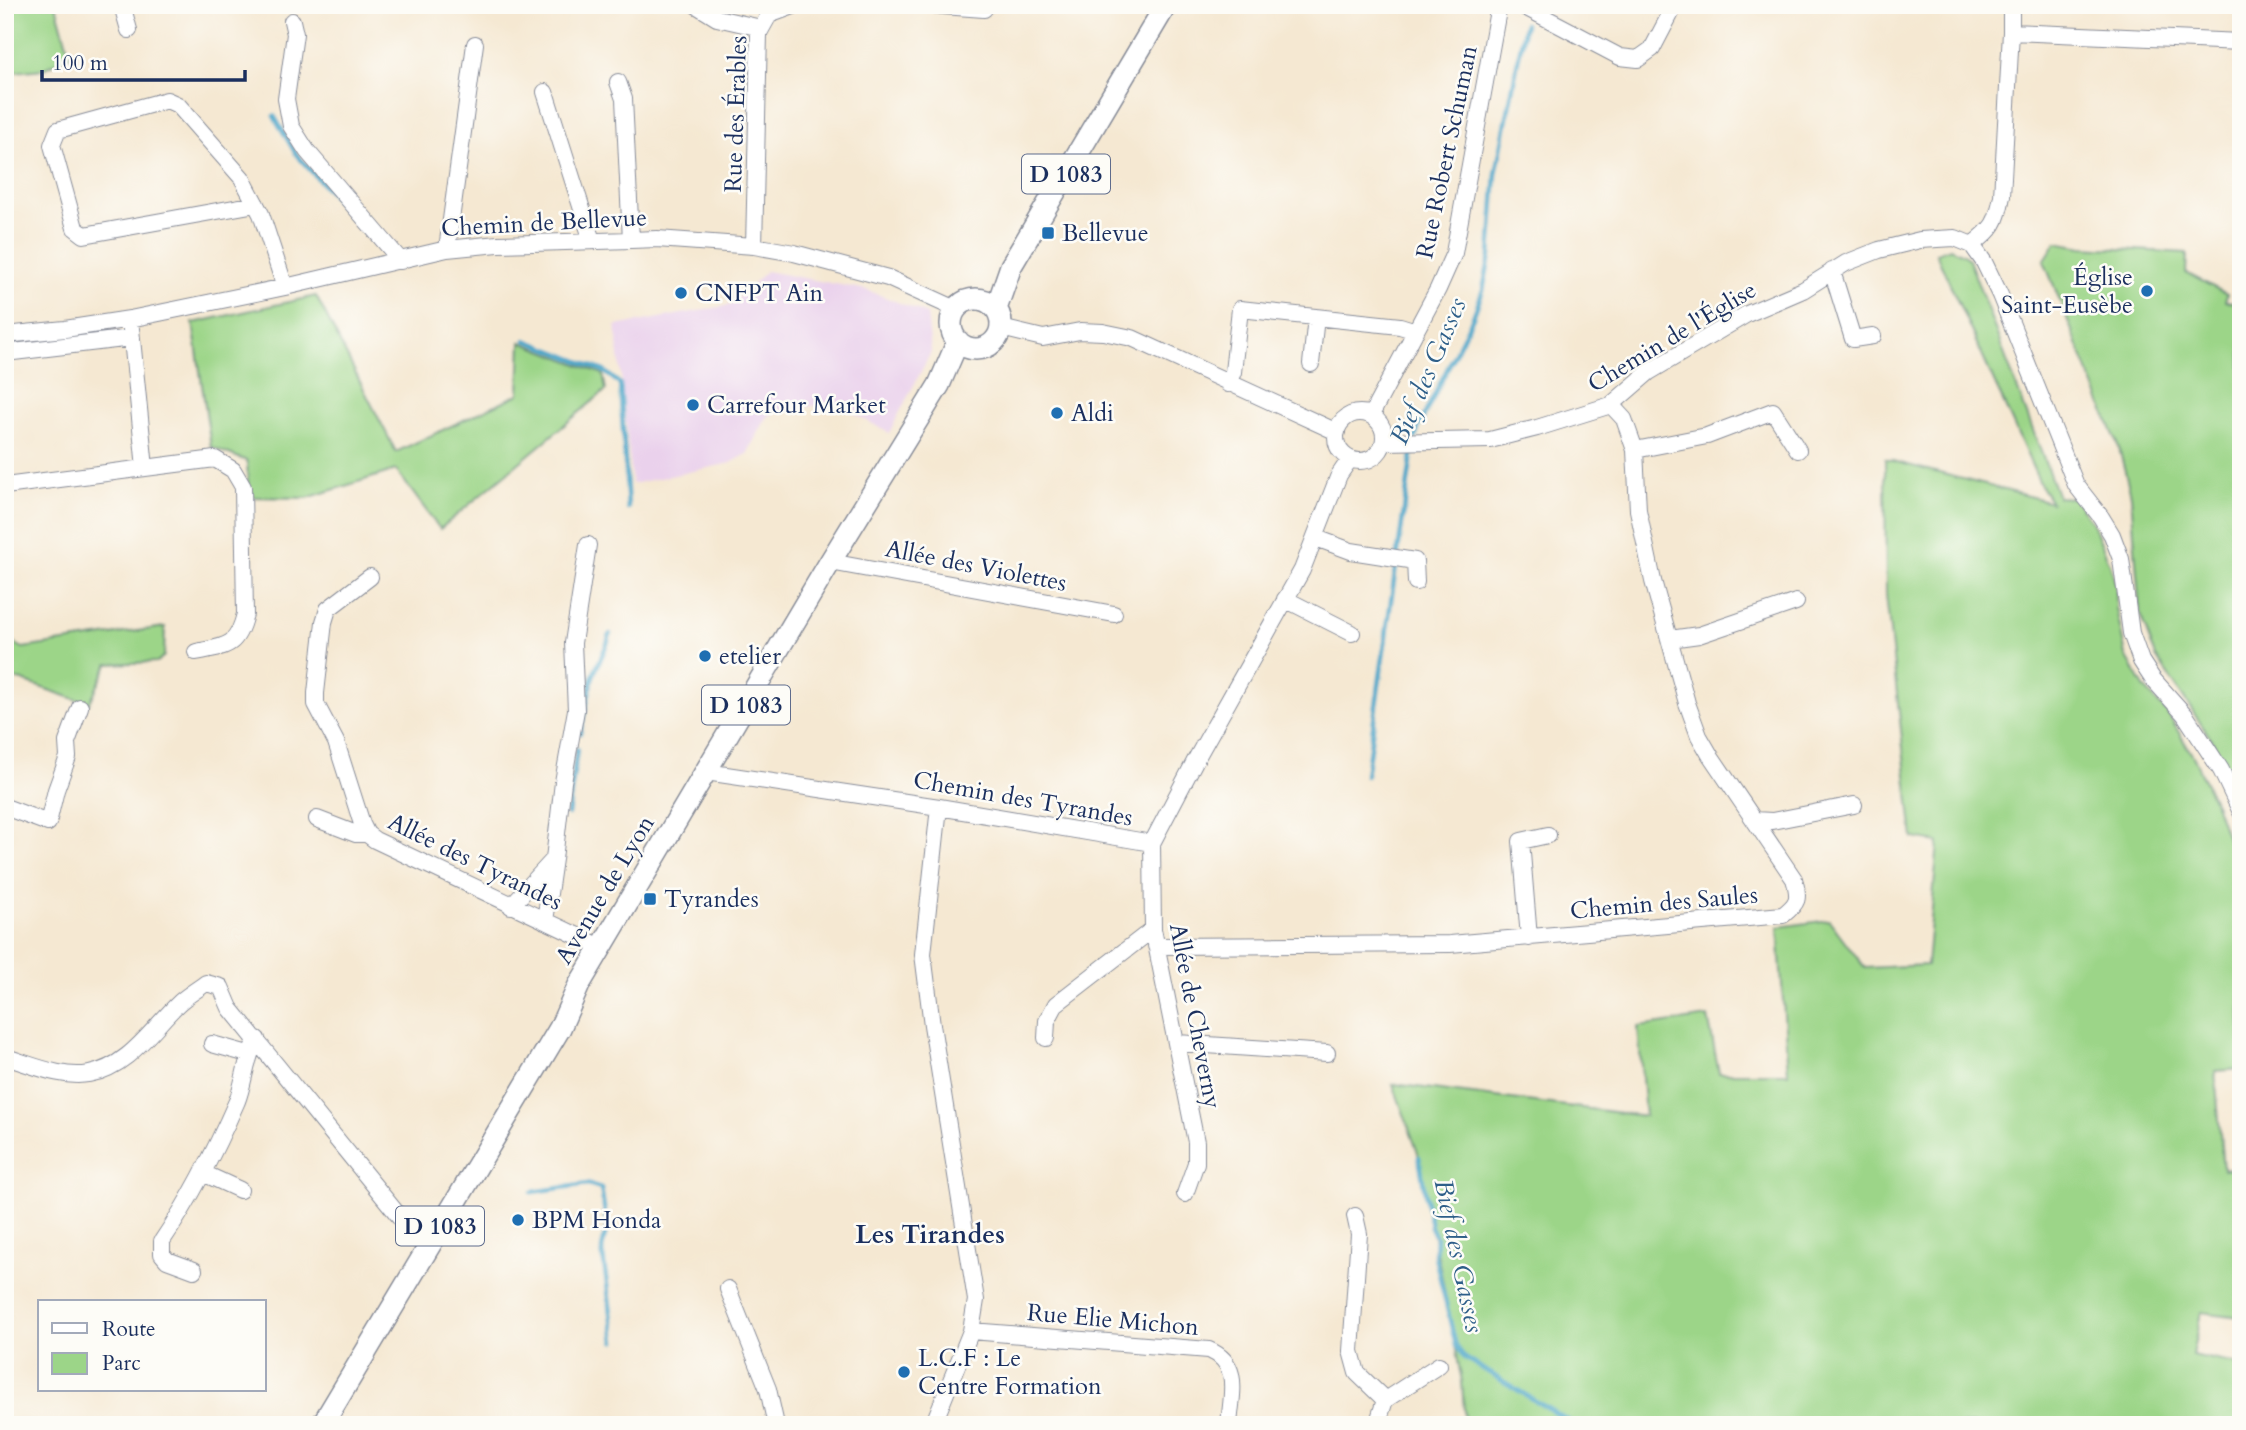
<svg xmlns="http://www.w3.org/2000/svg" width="2246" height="1430" font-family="Cardo,serif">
	<rect width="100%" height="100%" fill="#fdfcf7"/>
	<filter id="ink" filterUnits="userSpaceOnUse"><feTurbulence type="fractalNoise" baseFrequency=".0143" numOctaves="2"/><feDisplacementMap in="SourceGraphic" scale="14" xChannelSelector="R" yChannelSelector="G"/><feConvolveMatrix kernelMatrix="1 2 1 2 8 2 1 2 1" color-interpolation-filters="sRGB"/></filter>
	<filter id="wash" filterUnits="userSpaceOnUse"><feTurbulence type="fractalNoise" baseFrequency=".00686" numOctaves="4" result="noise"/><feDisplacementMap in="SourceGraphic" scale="28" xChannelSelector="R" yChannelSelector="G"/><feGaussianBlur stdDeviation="1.57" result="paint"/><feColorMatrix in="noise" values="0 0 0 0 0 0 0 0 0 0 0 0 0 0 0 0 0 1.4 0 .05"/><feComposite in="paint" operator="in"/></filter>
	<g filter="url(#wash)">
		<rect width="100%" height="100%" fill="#f5e8d2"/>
		<path fill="#ead1ec" d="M766,271L867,290L927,314L931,352L889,433L835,403L780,410L767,417L747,454L731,463L632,484L616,326L731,305Z"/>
		<path fill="#9cd588" stroke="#5c8273" stroke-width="2" d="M5,5H56L70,56L43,69L5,73Z
			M2056,242L2083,247L2187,253L2186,273L2227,294L2225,301L2241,303V798L2213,742L2156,657L2140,614L2131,495L2119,448L2044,261Z
			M1950,248L1963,254L1969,260L2058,497L2074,498L2094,526L2110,564L2116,586V608L2126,656L2145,689L2168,714L2194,758L2216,806L2241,879V1069L2215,1071L2223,1170L2241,1168V1317L2201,1312L2192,1355L2241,1365V1425H1465L1462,1382L1418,1153L1393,1084L1645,1116L1638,1027L1708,1017L1719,1073H1788L1778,927L1829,920L1865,968L1927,965L1938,842L1913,838L1886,595L1885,459L2051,502L2042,488L1936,253Z
			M316,296L396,452L519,394L521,342L603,374L606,390L440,529L396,470L307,498L249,497L247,461L211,447L193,323Z
			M165,627L164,656L157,662L108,664L89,704L5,675V638L23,648Z"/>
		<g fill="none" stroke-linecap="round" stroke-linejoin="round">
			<path stroke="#4ba6c9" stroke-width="4.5" d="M274,116L296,154L371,238
				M526,340L604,371L620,384L628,508
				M1415,438L1419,426L1473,317L1483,290L1490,256L1496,174L1525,24
				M580,733L593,676L607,644L610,634
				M1366,776L1413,447
				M568,814L577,749
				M1419,1157L1431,1227L1436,1237L1435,1257L1456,1346L1465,1358L1575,1425
				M532,1192L588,1184L601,1188L607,1226L602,1249L615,1341"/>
		</g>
	</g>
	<g filter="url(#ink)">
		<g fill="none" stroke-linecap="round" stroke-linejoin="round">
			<defs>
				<path id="minor" d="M122,5L129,30
					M696,5L717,18L761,28
					M929,5L984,9
					M1521,5L1620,57L1638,59L1652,49L1675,5
					M2011,5V32L2002,196C1997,223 1994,228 1972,245L1984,262L2000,295L2076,485L2101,517L2112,535L2121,559L2131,633L2141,661L2152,678L2185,715L2221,770L2241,812
					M292,21L295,34L286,99L291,126L307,151L401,261
					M2011,32L2241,42
					M618,82L624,99L631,240
					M545,92L592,241
					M256,204L84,235L75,228L52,145L58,130L167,100L178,105L242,178L261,214L285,287
					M754,246L759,33L769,15L796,5
					M447,249L475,44
					M1832,271L1853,339L1873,336
					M1001,328L1043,338L1080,331L1103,332L1132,338L1337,432
					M5,335L65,329L130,319L285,287L447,249L498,244L631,240L657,239L754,246L794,253L888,278L956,309
					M5,353L132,338
					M1311,364L1316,317
					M1228,384L1233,372L1240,309L1400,326L1416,331
					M1336 437a24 24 0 1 1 48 0a24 24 0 1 1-48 0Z
					M1371,415L1438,289L1454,253L1499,5
					M1384,442L1490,440L1537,428L1611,405L1649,372L1747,314L1803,290L1846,263L1879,250L1920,240L1955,238L1972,245
					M1635,450L1707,436L1773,411L1798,450
					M145,468L215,459L233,470L243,487L245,614C237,647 227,646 196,652
					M5,486L145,468L130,319
					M1316,538L1351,551L1415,561L1416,582
					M830,562L1114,614
					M1285,599L1352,633
					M1670,639L1699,635L1796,602
					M706,772L939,807L1152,843L1195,761L1302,570L1339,475L1350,459
					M5,807L48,823L56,790L68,757L67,742L80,707
					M317,819L356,834H367L375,840L601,947
					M1754,820L1772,821L1854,805
					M367,834L362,824L336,742L316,704V693L324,622L328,609L370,577
					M1152,843L1153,929L1196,1142V1163L1185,1194
					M511,906L554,859L563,782L576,710L573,643L588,545
					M545,921L554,859
					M1529,938L1521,841L1548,835
					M1156,946L1450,944L1783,915C1798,903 1800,899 1794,879L1710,755L1699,736L1687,703L1653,581L1638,510L1635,450L1624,419L1611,405
					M1046,1038L1047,1021L1056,1004L1153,929
					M1177,1043L1327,1053
					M212,1044L248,1054
					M5,1057C30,1064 62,1079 89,1074C129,1067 152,1028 180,1002C188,995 198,989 206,983L221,987L230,1008L404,1222L429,1244
					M203,1173L240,1190
					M1355,1216L1359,1234L1351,1351L1357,1373L1385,1400
					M194,1270L167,1260L162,1254V1241C192,1197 216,1149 237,1101C245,1080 245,1059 257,1039
					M728,1289L768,1389L776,1425
					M971,1331L1209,1350C1242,1364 1231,1395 1229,1425
					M933,1425L971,1331L976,1300L932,1025L923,954L939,807
					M1377,1425L1385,1400L1439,1365"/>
				<path id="major" d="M951 324a25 25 0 1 1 50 0a25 25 0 1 1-50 0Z
					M996,309L1011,266L1166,5
					M322,1425L560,1028L579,985L830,562L939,385L958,341"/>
			</defs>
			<use href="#minor" stroke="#888c98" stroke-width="18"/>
			<use href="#major" stroke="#888c98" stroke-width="24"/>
			<use href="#minor" stroke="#fff" stroke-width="16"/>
			<use href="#major" stroke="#fff" stroke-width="21"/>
		</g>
	</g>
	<g fill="#1f6fb2" stroke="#fdfcf7" stroke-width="2.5">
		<rect x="1041" y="226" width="14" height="14" rx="3.5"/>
		<circle cx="2147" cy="291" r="7"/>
		<circle cx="681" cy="293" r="7"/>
		<circle cx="693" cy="405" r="7"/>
		<circle cx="1057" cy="413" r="7"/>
		<circle cx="705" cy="656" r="7"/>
		<rect x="643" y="892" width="14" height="14" rx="3.5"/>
		<circle cx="518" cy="1220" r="7"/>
		<circle cx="904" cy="1372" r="7"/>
	</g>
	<g text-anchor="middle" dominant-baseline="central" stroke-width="5" stroke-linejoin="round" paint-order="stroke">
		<g fill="#fdfcf7" stroke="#5f6c8c" stroke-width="2">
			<rect x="1022" y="154.5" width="88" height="39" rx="5"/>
			<rect x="702" y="685.5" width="88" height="39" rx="5"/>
			<rect x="396" y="1206.5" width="88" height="39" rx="5"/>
		</g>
		<g font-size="23" font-weight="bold" fill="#1b2f5e">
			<text x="1066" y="174">D 1083</text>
			<text x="746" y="705">D 1083</text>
			<text x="440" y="1226">D 1083</text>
		</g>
		<g font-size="24" fill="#1b2f5e" stroke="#fdfcf7">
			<text transform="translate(736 114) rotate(-88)">Rue des Érables</text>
			<text transform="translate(1447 152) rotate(-78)">Rue Robert Schuman</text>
			<text transform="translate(544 223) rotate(-3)">Chemin de Bellevue</text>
			<text transform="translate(1672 337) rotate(-31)">Chemin de l'Église</text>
			<text transform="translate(976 566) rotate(11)">Allée des Violettes</text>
			<text transform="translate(1023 799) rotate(10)">Chemin des Tyrandes</text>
			<text transform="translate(475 862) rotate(26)">Allée des Tyrandes</text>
			<text transform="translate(605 890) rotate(-59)">Avenue de Lyon</text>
			<text transform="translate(1664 903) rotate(-5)">Chemin des Saules</text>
			<text transform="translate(1195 1016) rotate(79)">Allée de Cheverny</text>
			<text transform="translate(1113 1320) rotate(5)">Rue Elie Michon</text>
		</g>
		<g font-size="24" fill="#1b2f5e" stroke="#fdfcf7" text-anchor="start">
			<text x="1062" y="233">Bellevue</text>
			<text x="2133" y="277" text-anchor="end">Église<tspan x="2133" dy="28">Saint-Eusèbe</tspan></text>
			<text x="695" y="293">CNFPT Ain</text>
			<text x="707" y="405">Carrefour Market</text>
			<text x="1071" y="413">Aldi</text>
			<text x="719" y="656">etelier</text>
			<text x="664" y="899">Tyrandes</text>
			<text x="532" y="1220">BPM Honda</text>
			<text x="918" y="1358">L.C.F : Le<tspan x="918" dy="28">Centre Formation</tspan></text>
		</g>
		<g font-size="26" font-style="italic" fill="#2e5f89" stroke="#fdfcf7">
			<text transform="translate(1428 371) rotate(-67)">Bief des Gasses</text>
			<text transform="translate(1459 1256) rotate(78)">Bief des Gasses</text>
		</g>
		<g font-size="26" font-weight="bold" fill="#1b2f5e" stroke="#fdfcf7">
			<text x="930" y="1234">Les Tirandes</text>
		</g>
	</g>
	<rect width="2246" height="1430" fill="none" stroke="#fdfcf7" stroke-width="28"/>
	<rect x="38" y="1300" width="228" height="91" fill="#fdfcf7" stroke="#a3aaba" stroke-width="2"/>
	<rect x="52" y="1323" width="35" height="10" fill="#ffffff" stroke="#a3aaba" stroke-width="2"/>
	<text x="102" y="1336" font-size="21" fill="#1b2f5e">Route</text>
	<rect x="52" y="1353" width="35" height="21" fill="#9cd588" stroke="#a3aaba" stroke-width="2"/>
	<text x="102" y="1370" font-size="21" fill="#1b2f5e">Parc</text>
	<path d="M42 70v10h203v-10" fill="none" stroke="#1b2f5e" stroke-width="3.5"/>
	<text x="52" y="70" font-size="21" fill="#1b2f5e" stroke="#fdfcf7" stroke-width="5" paint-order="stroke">100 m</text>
</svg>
